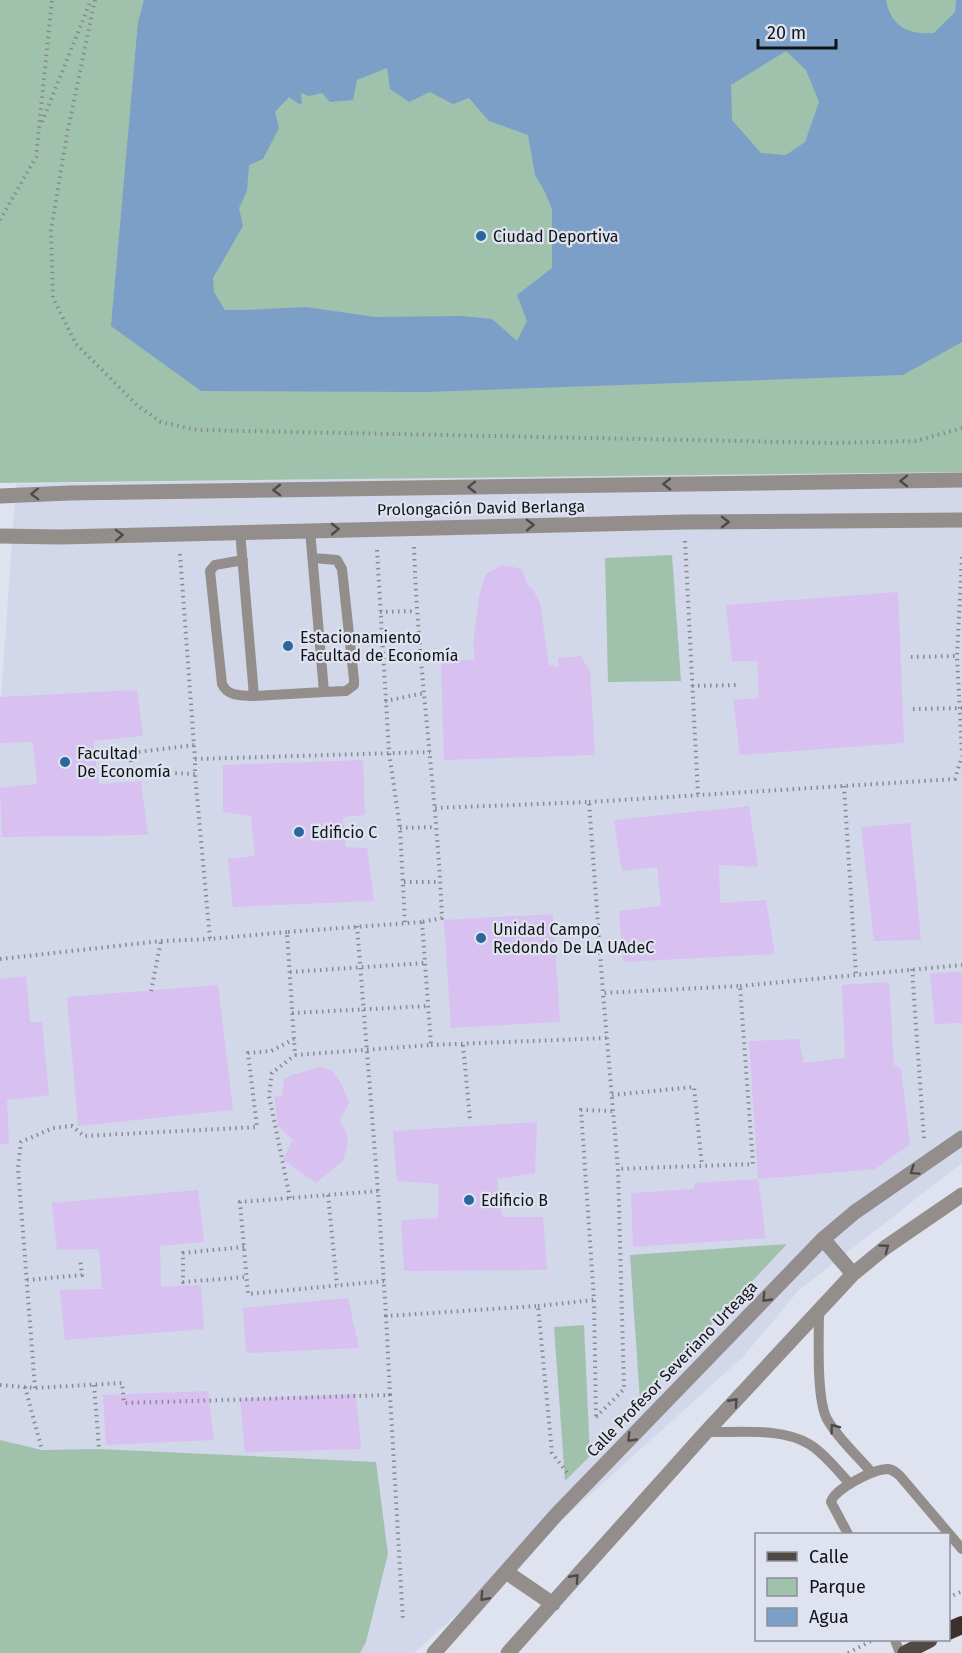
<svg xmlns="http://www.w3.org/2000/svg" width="962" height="1653" font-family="'Fira Sans',sans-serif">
	<rect width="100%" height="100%" fill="#dfe3ef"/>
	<path fill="#d2d8ea" d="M962,469V1163L799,1290L743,1357L414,1653H0V712L16,484Z"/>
	<path fill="#a0c2ac" d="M0,0H962V472L0,483Z
		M672,555L681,681L608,682L605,558Z
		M787,1244L640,1401L630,1255Z
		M584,1325L590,1456L565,1481L554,1327Z
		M0,1440L42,1450L99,1449L376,1462L388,1554L366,1642L360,1653H0Z"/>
	<path fill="#7b9fc7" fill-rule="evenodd" d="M144,0H886C891,27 909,35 934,33L955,12L956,0H962V342L903,375L427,392L201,391L111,326L138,22ZM786,51L806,70L819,102L805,142L786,155L761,153L732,120L731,85ZM387,68L390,89L409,102L430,92L453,104L469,98L489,121L528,135L535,175L544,190L552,209V268L517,295L527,321L517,341L492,319L462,316L375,317L306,307L246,310H225L214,292L213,278L243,226L239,208L247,191L249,165L263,159L279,128L275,112L289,97L299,104L302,103L301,93L309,96L322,93L330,102L353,100L357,80Z"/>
	<path fill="#d8c0f0" d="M503,565L522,569L528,586L532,588L540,603L549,665L559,667L558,658L581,656L590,672L595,755L444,760L441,660H475L473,644L479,597L486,574Z
		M898,592L904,743L740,755L733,700L759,698L757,661H732L726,605Z
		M137,690L143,736L93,741L99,784L141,781L148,835L2,837L0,788L37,784L33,742L0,743V697Z
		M363,760L365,815L343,817L346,847L367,848L374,901L233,907L228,859L255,856L251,816L223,812V765Z
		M749,806L758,867L719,865L720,903L766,900L775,954L623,962L619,911L661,906L657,867L622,871L614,820Z
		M910,823L921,940L874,941L861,827Z
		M553,914L560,1022L451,1028L444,920Z
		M962,972V1023L935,1024L930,973Z
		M26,976L30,1022H42L49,1095L7,1100L9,1144H0V979Z
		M889,982L894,1065L901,1069L910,1144L875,1169L758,1179L749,1041L799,1039L804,1063L845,1058L842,985Z
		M218,985L233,1110L78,1126L67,997Z
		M318,1067L331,1070L340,1081L349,1103L340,1120L346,1133L348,1143L343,1161L316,1183L283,1159L293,1140L278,1126L274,1095L282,1097L284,1079L289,1076Z
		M537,1122L535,1173L497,1179L502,1217H543L547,1270L404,1271L401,1220L438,1218L439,1184L397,1181L393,1131Z
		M758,1179L766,1238L633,1247L631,1193L694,1189L695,1183Z
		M198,1190L204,1242L160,1246L161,1287L201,1285L204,1329L65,1340L60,1290L102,1289L99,1249L57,1250L52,1203Z
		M348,1298L359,1348L246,1353L243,1308Z
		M208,1391L214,1440L106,1445L103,1395Z
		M356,1394L361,1449L245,1452L240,1399Z"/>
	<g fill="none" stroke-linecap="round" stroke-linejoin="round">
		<path stroke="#888a93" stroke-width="4" stroke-dasharray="1.5 4.5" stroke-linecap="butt" d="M95,0L67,134L51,230L53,298L76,344L138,406L161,422L197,430L836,443L916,441L962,428
			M42,122L91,0
			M0,220L36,157L52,0
			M685,541L698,795
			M414,547C418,671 437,794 442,918L422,922
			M377,550L389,752L400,828L405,923
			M180,554L195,759V774L210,939L287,932
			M962,557L957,656L962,754
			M380,612L416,611
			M911,657L957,656
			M692,686L738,685
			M385,701L425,693
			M913,709L962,708
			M194,745L130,753L132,771L195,774
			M195,759L430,752
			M844,786L856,974
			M589,802L955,779L962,756
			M435,808L589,802L603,993
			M400,828L436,827
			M404,882H440
			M422,922L431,1045L295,1055L287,932Z
			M357,926L378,1191L386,1316
			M0,959L161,941L210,939
			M912,969L924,1139
			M290,972L425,963
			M740,986L962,965
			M151,991L161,941
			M292,1013L429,1006
			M431,1045L607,1038
			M463,1045L470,1119
			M612,1095L694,1087L702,1166
			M378,1191L240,1202L248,1294L385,1281
			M328,1195L337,1285
			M290,1198L269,1096L272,1073L295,1055
			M244,1247L183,1253V1282L247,1277
			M27,1280L82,1275L80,1259
			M538,1306L594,1300
			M0,1385L35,1388L122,1383L124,1403L390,1395L403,1622
			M94,1385L99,1449
			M25,1387L42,1450
			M35,1388L18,1168L21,1142L53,1128L72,1126L84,1136L257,1127L248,1053L271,1051L294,1039
			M390,1395L386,1316L538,1306L552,1453L568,1474
			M596,1416L594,1300L581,1110L614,1111
			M596,1417L624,1389L618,1169L603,993L740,986L753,1164L618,1169
			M948,1598L962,1591
			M848,1653L873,1640"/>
		<path stroke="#938e8b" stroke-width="10" d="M240,531L254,696L324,692L310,530
			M313,558L337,560L342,569L354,680V685L346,691L324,692
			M243,560L215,565L210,571L222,684C228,697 241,695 254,696
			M819,1309C819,1335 816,1399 827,1419C838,1439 858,1456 872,1473
			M706,1432C739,1433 780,1427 809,1444C824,1453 838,1471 850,1484
			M848,1534L831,1502C834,1489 874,1469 888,1469C893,1470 897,1473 900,1476L962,1549
			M895,1640L900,1653"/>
		<path stroke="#938e8b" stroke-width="15" d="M0,496L70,493L962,480
			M0,536L61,537L684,522L962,520
			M823,1239L853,1274
			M506,1572L553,1604
			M434,1653L556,1515L823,1239L855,1212L962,1138
			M508,1653L706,1432L853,1274L886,1247L962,1195"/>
		<path stroke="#514944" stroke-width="15" d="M905,1653L930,1640"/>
		<path stroke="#3a312c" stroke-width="18" d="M948,1631L962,1625"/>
	</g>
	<defs><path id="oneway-chevron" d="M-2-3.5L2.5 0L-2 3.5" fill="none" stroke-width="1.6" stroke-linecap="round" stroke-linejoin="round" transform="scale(1.5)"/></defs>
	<g stroke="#4c4a4b">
		<use href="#oneway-chevron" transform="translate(904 481) rotate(179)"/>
		<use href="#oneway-chevron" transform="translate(667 484) rotate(179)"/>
		<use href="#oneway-chevron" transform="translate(472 487) rotate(179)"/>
		<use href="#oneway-chevron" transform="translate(277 490) rotate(179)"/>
		<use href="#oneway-chevron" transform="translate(35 494) rotate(178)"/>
		<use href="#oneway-chevron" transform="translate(725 522)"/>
		<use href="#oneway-chevron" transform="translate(530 525) rotate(-1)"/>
		<use href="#oneway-chevron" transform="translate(335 529) rotate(-1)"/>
		<use href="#oneway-chevron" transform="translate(119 535) rotate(-2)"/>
		<use href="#oneway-chevron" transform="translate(914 1171) rotate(146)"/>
		<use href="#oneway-chevron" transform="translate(885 1248) rotate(-37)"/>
		<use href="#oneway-chevron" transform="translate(766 1298) rotate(134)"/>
		<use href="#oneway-chevron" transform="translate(734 1402) rotate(-48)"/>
		<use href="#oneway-chevron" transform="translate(834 1428) rotate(-127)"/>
		<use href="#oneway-chevron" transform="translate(631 1438) rotate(134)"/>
		<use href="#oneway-chevron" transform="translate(575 1578) rotate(-48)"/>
		<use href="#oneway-chevron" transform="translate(484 1597) rotate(132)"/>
	</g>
	<g fill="#29679d" stroke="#dfe3ef" stroke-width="2">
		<circle cx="481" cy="236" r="6"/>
		<circle cx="288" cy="646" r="6"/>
		<circle cx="65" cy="762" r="6"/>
		<circle cx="299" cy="832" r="6"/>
		<circle cx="481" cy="938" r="6"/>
		<circle cx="469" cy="1200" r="6"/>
	</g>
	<g text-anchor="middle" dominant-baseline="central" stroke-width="4.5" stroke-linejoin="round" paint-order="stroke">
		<g font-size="16" fill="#121317" stroke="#dfe3ef" text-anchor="start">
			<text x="493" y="236">Ciudad Deportiva</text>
			<text x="300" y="637">Estacionamiento<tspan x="300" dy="18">Facultad de Economía</tspan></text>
			<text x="77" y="753">Facultad<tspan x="77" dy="18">De Economía</tspan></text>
			<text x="311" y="832">Edificio C</text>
			<text x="493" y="929">Unidad Campo<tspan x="493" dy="18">Redondo De LA UAdeC</tspan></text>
			<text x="481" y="1200">Edificio B</text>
		</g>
		<g font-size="16" fill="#121317" stroke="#dfe3ef">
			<text transform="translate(481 508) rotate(-1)">Prolongación David Berlanga</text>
			<text transform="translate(672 1369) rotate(-46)">Calle Profesor Severiano Urteaga</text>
		</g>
	</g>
	<rect x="755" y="1533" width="195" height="108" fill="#dfe3ef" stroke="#8d9099" stroke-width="1.5"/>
	<rect x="767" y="1552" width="30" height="9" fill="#514944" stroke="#8d9099" stroke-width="1.5"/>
	<text x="809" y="1563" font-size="18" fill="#121317">Calle</text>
	<rect x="767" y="1578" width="30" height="18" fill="#a0c2ac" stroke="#8d9099" stroke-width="1.5"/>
	<text x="809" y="1593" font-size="18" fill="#121317">Parque</text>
	<rect x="767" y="1608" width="30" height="18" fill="#7b9fc7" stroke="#8d9099" stroke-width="1.5"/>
	<text x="809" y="1623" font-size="18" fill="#121317">Agua</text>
	<path d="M758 39v9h78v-9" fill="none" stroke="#121317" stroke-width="3"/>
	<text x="767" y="39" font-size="18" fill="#121317" stroke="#dfe3ef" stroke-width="4.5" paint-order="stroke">20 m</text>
</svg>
